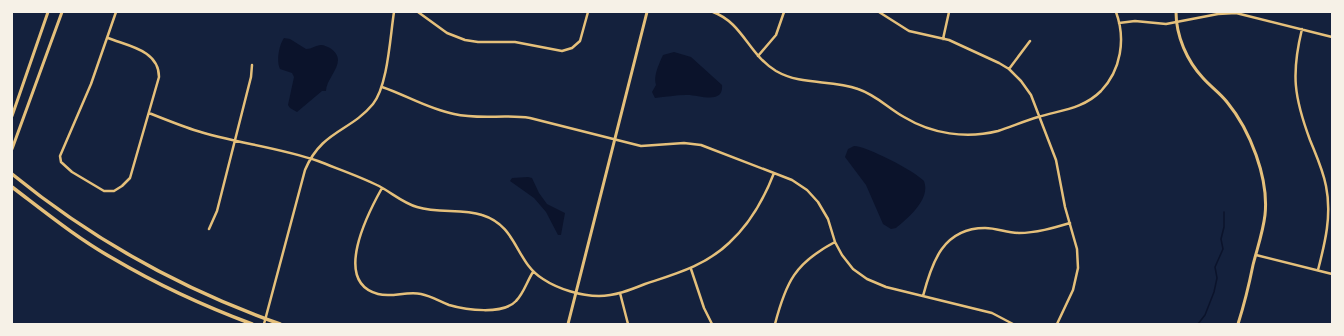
<svg xmlns="http://www.w3.org/2000/svg" width="1344" height="336" font-family="'Fira Sans',sans-serif">
	<rect width="100%" height="100%" fill="#14213d"/>
	<path fill="#0b132b" d="M284,38L290,39L306,49C312,49 316,45 321,45C325,45 327,47 330,48C350,61 326,77 326,91H322L297,112L290,108L288,105L294,77L292,73L280,69C276,61 279,45 284,38Z
		M674,52L691,57L722,85C724,106 697,94 686,95C676,95 665,97 655,98L652,92L656,85C653,76 659,64 663,55Z
		M854,146C866,146 915,171 924,181C931,199 908,218 896,228L891,229L883,224L866,185L845,157L848,149Z
		M528,177L532,178L539,193L547,204L565,213L561,235H558L546,212L534,198L510,181L512,178Z"/>
	<g fill="none" stroke-linecap="round" stroke-linejoin="round">
		<path stroke="#0b132b" stroke-width="1.5" d="M1198,324L1205,315L1214,292L1217,278L1215,267L1223,249L1221,239L1224,227V212"/>
		<path stroke="#e5c07b" stroke-width="2.5" d="M418,12L447,33L465,40L478,42H515L562,51L572,48L580,41L588,12
			M713,12C743,23 748,54 776,71C802,86 831,79 858,89C876,95 888,108 904,117C932,134 966,139 998,131C1011,127 1024,121 1038,117C1061,110 1083,109 1101,91C1121,70 1126,39 1116,12
			M879,12L909,31L949,40L999,63L1009,69L1021,81L1031,95L1056,160L1065,207L1077,249L1078,268L1073,290L1057,324
			M1119,23L1135,21L1166,24L1218,14L1236,13L1332,37
			M1302,29C1291,74 1294,97 1310,140C1316,155 1323,170 1326,186C1332,215 1325,243 1318,270
			M108,38C128,46 159,50 159,77L130,178L122,186L114,191H104L72,172L61,162L60,156L91,84L116,12
			M943,39L949,12
			M758,56L776,35L784,12
			M1009,69L1030,41
			M382,87C406,95 428,109 454,114C479,120 505,114 530,118L641,146L684,143L701,145L792,180L807,190L818,202L828,219L835,242L842,255L853,269L867,279L886,287L992,313L1013,324
			M149,113C164,119 179,125 194,130C234,143 278,147 318,161C338,169 359,176 379,186C392,193 403,203 417,207C439,214 461,208 482,215C518,226 515,262 543,279C558,289 581,296 599,296C615,296 630,290 645,284C675,274 705,266 729,243C750,224 764,199 774,173
			M382,188C368,213 332,282 378,294C392,298 406,291 421,294C431,296 439,301 449,305C466,310 503,315 516,301C524,293 527,281 533,272
			M209,229L217,211L251,77L252,65
			M1256,255L1332,274
			M691,269L704,308L712,324
			M620,293L628,324
			M923,296C932,262 943,228 985,228C997,228 1007,233 1019,233C1036,233 1053,228 1070,223
			M264,324L305,170C322,130 350,132 373,104C388,85 390,37 394,12
			M775,324C786,282 795,263 835,242"/>
		<path stroke="#e5c07b" stroke-width="3" d="M1176,12C1176,36 1187,61 1203,78C1211,87 1220,93 1227,102C1250,130 1269,178 1265,215C1263,232 1257,249 1253,265C1249,285 1244,305 1238,324
			M12,116L48,12
			M12,149L62,12
			M568,324L647,12"/>
		<path stroke="#e5c07b" stroke-width="3.5" d="M12,174C94,241 181,289 280,324
			M12,187C45,212 78,239 114,259C158,285 204,306 252,324"/>
	</g>
	<rect width="1344" height="336" fill="none" stroke="#f6f1e7" stroke-width="26"/>
</svg>
